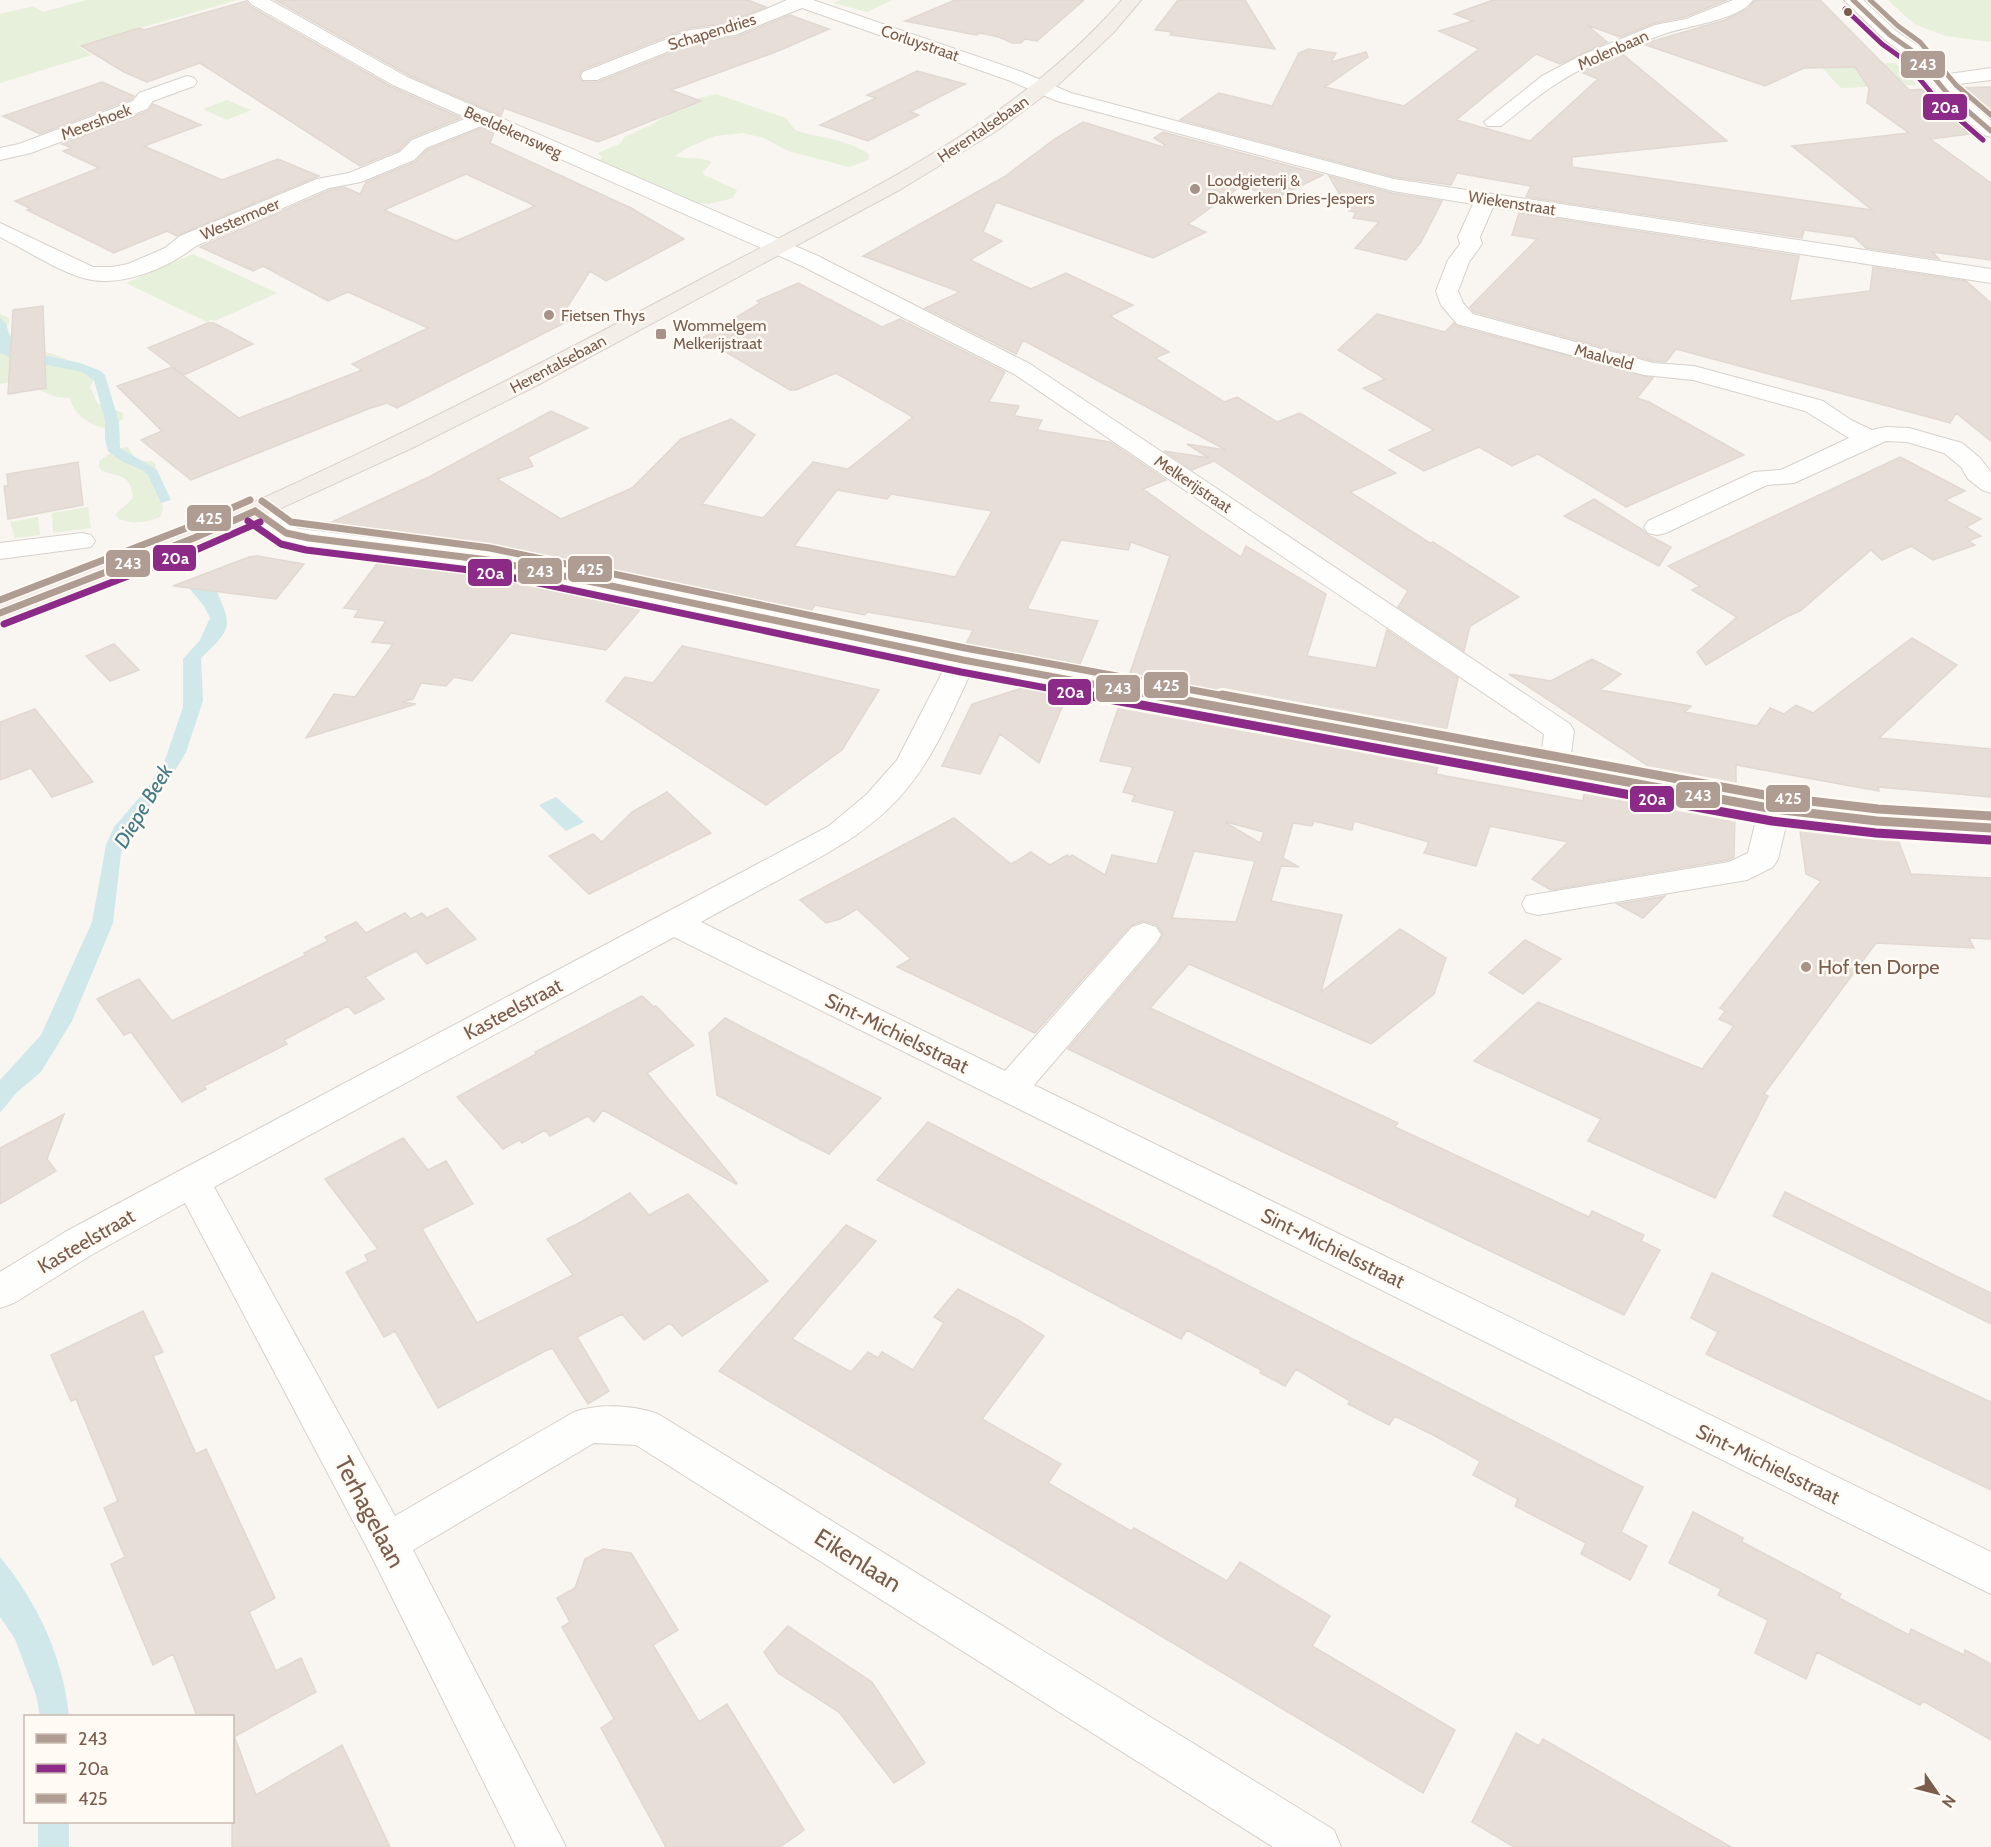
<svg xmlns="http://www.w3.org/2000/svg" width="1991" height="1847" font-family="Cabin,sans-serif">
	<rect width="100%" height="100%" fill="#f9f5f0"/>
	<path fill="#e7f0db" d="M86,0H237L78,46L92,55L0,83V14L33,6L43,12Z
		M840,0H893L867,12L833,3Z
		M1888,0H1991V42L1946,36L1914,24Z
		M1895,63L1917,85L1841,88L1820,66Z
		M716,94L786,118L795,130C820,138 847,139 869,154L868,160L849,167L788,151L764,138L743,133L715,136L687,148L675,156C687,160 699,156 712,162L703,172L704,175L737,190L733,198L709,204L698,203L666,189L616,184L615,180L598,164L602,157L598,153L621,143L624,137L651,125L691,100Z
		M227,100L251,110L227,120L203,109Z
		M193,254L275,292L277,293L215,321L211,320L207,322L126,283Z
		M0,314L9,318V324L3,331L5,335L16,336L27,346L62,357L96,375L90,387L98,404L123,413V419L107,429C90,424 74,416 70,398L56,397L37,389L36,385L24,380L0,384Z
		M127,447C138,459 133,462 152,461L156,465L154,470L163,509L160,517C147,523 124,526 115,515L133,498C131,474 120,477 102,471L99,467V461L116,449Z
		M88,507L91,528L53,533L52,513Z
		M38,517L40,535L15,538L10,522Z"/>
	<path fill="#d0e8ea" d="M0,318L6,324L12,343L42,355L80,363L101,371L105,375L119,422L120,448L157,470L171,500L161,503L148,475L142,470L121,461L108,451L105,439V420L94,380L82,372L9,357L0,353Z
		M184,582L215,588C233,626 232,629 201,658L203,701L186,752L164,789L129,834L121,853L113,923L72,1021L41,1072L16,1093L0,1113V1080L41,1035L92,922L106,845L114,827L145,791L164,763L183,707V659L200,640L210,618L204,606Z
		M556,797L584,822L566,831L539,805Z
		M0,1557C38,1603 63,1657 69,1716H40L36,1695L15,1639L0,1617Z
		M38,1822H69V1847H38Z"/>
	<path fill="#e6ded7" stroke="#e2d8d2" stroke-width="1.5" fill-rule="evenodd" d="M275,0H748L766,7L725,24L689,28L582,70L579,77L583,82H598L700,41L736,37L790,15L829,29L778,51L671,90L701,101L598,142L504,108L501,116L408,75Z
		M955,0H1084L1037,41L1025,39L1021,43H1012L999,37L980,33L976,35L905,21Z
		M1178,0H1245L1275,49L1170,35L1172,32L1155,30Z
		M1493,0H1727L1685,17L1655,23L1620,37L1587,25L1607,42L1560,64L1536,54L1456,120L1530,141L1598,79L1581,72L1621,53L1727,141L1572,157V167L1872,210L1792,146L1909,133L1867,103L1869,88L1855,67L1804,68L1765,86L1643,44L1725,20L1747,9L1755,0H1820L1909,90L1931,89L1978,133L1930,139L1991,183V260L1932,252L1939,259L1866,248L1854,237L1804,230L1802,238L1526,197L1531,186L1457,173L1451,185L1394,177L1180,120L1219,93L1272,106L1299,53L1308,49L1336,53L1331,62L1366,52L1368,57L1325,87L1404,106L1479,49L1439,31L1473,21L1454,14Z
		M246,1L250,6L392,87L461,118L411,138L399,150L360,166L200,63L147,82L124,72L81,46L139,28L144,30Z
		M917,71L965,84L910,112L919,115L868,141L820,125L876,98L867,95Z
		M102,82L134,96L132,99L40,134L3,116Z
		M1991,87V118L1958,88Z
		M153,104L201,125L144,146L222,180L278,159L319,176L177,236L167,231L114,253L27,210L31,209L15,201L99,168L63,151L72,148L62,144L148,111Z
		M1083,122L1163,147L1165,145L1154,138L1163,132L1323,175L1278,197L1241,186L1188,224L1206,232L1153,258L996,202L983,232L1002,241L970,260L1031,289L1066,273L1133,305L1110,316L1169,352L1155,358L1224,402L1237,397L1277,422L1300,413L1396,473L1350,492L1430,543L1433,542L1519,597L1470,626L1464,651L1398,607L1408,591L1250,485L1214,461L1192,470L1164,451L1209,458L1187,444L1226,450L1023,340L1016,354L925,308L960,292L863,256L1004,177L1056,138Z
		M484,127L494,132L490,143L631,208L684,239L606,281L590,271L566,309L578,316L397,408L387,403L368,409L191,480L141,440L162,431L117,386L172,367L239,418L362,370L352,364L428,328L348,292L328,301L263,266L253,271L200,247L330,190L344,187L360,194L366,182L415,162L427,150ZM466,174L535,206L456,241L384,210Z
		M1329,176L1392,193L1442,201L1421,242L1406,260L1355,248L1379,222L1353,218L1356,212L1349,211Z
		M1519,213L1799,256L1790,301L1870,291L1873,267L1966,281L1991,303V441L1956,413L1950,423L1676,349L1666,362L1653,361L1474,312L1470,307L1537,239L1512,235Z
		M798,283L882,327L900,319L1005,372L989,402L1019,406L1014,416L1042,420L1037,430L1110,442L1166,480L1143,489L1199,529L1241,557L1246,546L1326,594L1307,656L1376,668L1387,630L1458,678L1445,736L1128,679L1170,556L1131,542L1128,550L1061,540L1027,609L1098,621L1080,664L966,644L973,630L867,612L865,615L815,605L809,614L664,582L661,586L488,550L321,527L429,477L551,411L588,428L528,457L533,466L497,479L561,519L632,488L681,439L731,419L755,435L702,504L763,518L813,462L848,469L913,417L836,373L796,390H790L702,338L760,303L757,301ZM837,490L887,499L891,494L992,511L955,577L794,546Z
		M43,306L46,388L8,394L13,310Z
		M1377,314L1445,332L1454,323L1456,326L1653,378L1637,398L1649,402L1744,455L1626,507L1538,454L1512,466L1479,447L1424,471L1389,450L1434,430L1363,388L1385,379L1338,350Z
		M208,323H214L253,344L184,375L148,348Z
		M1900,457L1965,491L1945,500L1981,519L1966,527L1981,536L1968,541L1975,545L1933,560L1911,546L1882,560L1871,550L1800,611L1786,617L1706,665L1697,652L1737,617L1692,590L1700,586L1668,566Z
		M78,462L83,505L8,519L4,486H8L7,474Z
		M1594,499L1643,530L1648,535L1671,547L1659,566L1564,516Z
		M257,556L304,564L276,599L173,586L249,557Z
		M382,557L488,570L645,604L606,650L511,633L472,681L454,677L446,686L421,683L413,699L402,702L416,704L306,738L334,694L355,697L393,644L372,642L386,621L354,617L359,610L344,608Z
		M1912,638L1957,665L1879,738L1991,749V797L1878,787L1879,791L1736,765V790L1665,777L1509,674L1551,681L1592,659L1621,674L1600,690L1691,706L1685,712L1757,726L1770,708L1784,714L1796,705L1813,713Z
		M114,644L139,670L110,681L86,656Z
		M682,646L742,659L879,690L842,750L766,805L606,701L625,677L653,683Z
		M1035,684L1069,690L1039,763L1000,734L980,774L942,766L972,704Z
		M1121,700L1440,759L1436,774L1446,776L1583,801L1585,788L1735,814L1734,857L1728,860L1551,890L1532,879L1568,842L1490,826L1476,866L1424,853L1429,842L1354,821L1352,830L1314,821L1312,826L1293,823L1283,858L1299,867L1281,866L1271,901L1342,915L1321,992L1400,929L1446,958L1434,994L1371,1044L1189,964L1150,1008L1398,1123L1395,1127L1589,1217L1592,1211L1644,1235L1641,1241L1660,1250L1624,1315L1068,1049L1158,944L1163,934L1157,925L1143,921L1130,926L1035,1033L897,967L911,959L857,909L840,919L826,923L800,900L954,818L1011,864L1031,852L1050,865L1067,855L1070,857L1072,855L1105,875L1112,855L1157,864L1175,811L1132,801L1135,795L1123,792L1133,767L1100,761ZM1226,822L1264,832L1260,843L1226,823ZM1194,851L1255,861L1236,922L1172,918Z
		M35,709L93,782L52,797L31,768L0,780V722Z
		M667,792L711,833L589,894L549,856L593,834L602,842L632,812Z
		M1800,831L1896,835L1911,874L1991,878V939L1969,938L1974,948L1876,943L1764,1094L1768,1096L1715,1198L1588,1141L1601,1119L1474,1061L1538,1002L1702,1069L1734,1026L1719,1019L1725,1011L1720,1008L1821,881L1806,874Z
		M1665,896L1643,918L1617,904Z
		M447,908L476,939L427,964L416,951L365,977L384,999L355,1014L348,1006L284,1040L287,1044L204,1086L206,1089L182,1102L131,1032L124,1035L97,999L139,979L172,1021L306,955L304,953L328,941L325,937L356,922L366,933L405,913L411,919L422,913L427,918Z
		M1525,940L1561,959L1523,994L1489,973Z
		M642,996L654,1007L656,1006L694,1045L647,1073L737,1183L736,1184L603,1110L594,1122L588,1116L550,1136L545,1130L522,1143L519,1140L503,1149L457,1097L536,1054L535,1052Z
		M725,1018L765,1039L881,1098L829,1154L794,1136L717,1095L709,1033Z
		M64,1114L47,1159L56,1171L0,1204V1148Z
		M928,1122L1643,1487L1621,1532L1647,1546L1630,1580L1581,1554L1586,1543L1515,1506L1518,1499L1473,1475L1480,1461L1435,1436L1395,1416L1389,1425L1348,1404L1350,1401L1296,1369L1285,1386L1260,1373L1261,1370L1187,1330L1181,1339L877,1180Z
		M403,1138L428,1170L446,1161L473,1204L422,1229L477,1323L573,1275L547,1239L581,1222L630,1193L649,1215L688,1194L768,1281L682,1336L670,1323L644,1340L622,1314L577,1337L609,1391L588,1404L553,1349H549L438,1408L395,1331L384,1337L346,1272L368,1261L365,1255L378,1249L325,1179Z
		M1785,1192L1991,1293V1324L1773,1216Z
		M846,1225L876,1241L792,1339L851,1372L868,1352L878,1358L882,1352L913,1370L944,1323L934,1317L958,1289L1018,1320L1044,1336L982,1419L1061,1464L1048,1483L1131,1531L1134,1528L1227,1581L1240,1562L1330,1616L1312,1646L1455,1730L1423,1793L719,1371Z
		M1712,1273L1991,1402V1490L1706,1354L1718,1332L1691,1318Z
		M143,1311L163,1352L153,1356L196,1454L206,1449L275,1598L249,1612L276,1671L301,1658L316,1692L232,1738V1716H197L173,1654L153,1665L111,1564L125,1557L104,1508L118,1501L76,1399L71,1401L51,1355Z
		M1693,1512L1743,1538L1742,1542L1841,1594L1839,1598L1909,1635L1911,1629L1964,1655L1965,1650L1991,1664V1740L1923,1701L1920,1705L1817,1652L1806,1679L1755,1653L1768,1620L1718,1595L1721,1589L1669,1563Z
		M603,1549L631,1553L678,1630L653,1645L699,1722L727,1704L804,1830L780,1847H666L601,1728L614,1719L562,1627L570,1622L557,1598L575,1588L585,1559Z
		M788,1626L872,1682L925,1763L894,1783L839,1712L778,1673L764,1652Z
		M1516,1733L1539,1746L1543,1739L1731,1847H1514L1472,1822Z
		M235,1738L256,1795L342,1745L390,1847H232V1739Z"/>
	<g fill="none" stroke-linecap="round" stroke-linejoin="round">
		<defs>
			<path id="minor" d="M248,0H270L407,77L818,256L1030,364L1570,724L1574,731L1570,762L1774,799L1877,811L1991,818V838L1877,831L1787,821L1778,859L1773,867L1747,880L1538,915L1526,912L1522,904L1526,896L1729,862L1748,853L1757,816L972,670C953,710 937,751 909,786C878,826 836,849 793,872C762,889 731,905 701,922L1005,1071L1132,927L1144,923L1156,927L1161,935L1156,943L1034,1085L1991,1552V1594L674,937L214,1187L395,1516L574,1412C599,1403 633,1405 658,1414L1334,1830L1341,1847H1273L636,1445L594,1443L413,1550L566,1847H516L372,1557L185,1203L93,1254L14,1303L0,1308V1272L65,1232L179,1171L829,826L867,794L897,760L946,665L488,568L309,546C284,541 257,533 242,511L246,505C267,500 276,518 294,527C298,529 304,529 309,530L488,552L963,651L1541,756L1544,734L1014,374L802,266L484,125L426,148L414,160L361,182L329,188L196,246C168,268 120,289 83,278C56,270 26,250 0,237V223L93,267H112L128,264L165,248L180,236L317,179L349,173L400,152L412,140L467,118L393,85L251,4Z
				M787,0H813L1022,72L1071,93L1394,179L1991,269V283L1493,207L1480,237L1482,244L1469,262L1458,291L1463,303L1473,314L1653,363L1694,366L1823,401L1851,420L1872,430L1886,427L1909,428L1962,443L1980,458L1991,472V493L1982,490L1968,479L1961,467L1944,453L1907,442L1886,441L1794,483L1767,485L1666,533L1657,535L1648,533L1644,527L1648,521L1754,472L1781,470L1849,438L1805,411L1693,380L1644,375L1457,324L1441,305L1436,291L1448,260L1460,244L1458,237L1473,204L1393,191L1057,101L1008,80L802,8L735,35L699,39L597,80H583L581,76L583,72L690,30L726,26Z
				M1733,0H1753C1739,20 1686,26 1664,34C1628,47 1588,63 1556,84C1537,96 1519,112 1501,126H1487L1484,122L1542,76L1584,54L1655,25L1686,19Z
				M1844,0H1863L1896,31L1918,46L1942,75L1991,68V80L1951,85L1991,121V137L1984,135L1940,97L1904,54L1884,39Z
				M187,76L194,78L197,82L194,86L153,101L147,109L31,153L0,160V148L19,144L133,101L139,93Z
				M82,533L91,535L95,541L91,547L0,559V543Z"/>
			<path id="major" d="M1122,0H1141L1113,33L1058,85L998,130L901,189L536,386L412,448L203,544L0,621V603C62,579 125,558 186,532C370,453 547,361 724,267C866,192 1015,123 1122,0Z"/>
		</defs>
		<use href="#minor" stroke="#d7d1cb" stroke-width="2"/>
		<use href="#major" stroke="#dad1cc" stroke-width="2"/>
		<use href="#minor" fill="#fefefd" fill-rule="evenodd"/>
		<use href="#major" fill="#f3eee8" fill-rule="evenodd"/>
		<defs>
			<path id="bus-1-far2" d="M1853,0L1890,35L1911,50L1947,93L1991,131"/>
			<path id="bus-1-far1" d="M255,511L286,533L309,538L488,560L963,660L1162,697
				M0,613L194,538L255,511"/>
			<path id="bus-1" d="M1154,695L1774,809L1877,821L1991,828"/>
			<path id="bus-2-far2" d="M1845,9L1882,44L1903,59L1938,101L1983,140"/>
			<path id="bus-2-far1" d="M248,521L281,544L306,550L486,572L961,672L1095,697
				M4,624L198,549L260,522"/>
			<path id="bus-2" d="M1087,695L1772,821L1876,833L1990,840"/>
			<path id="bus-3-far2" d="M1870,0L1898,26L1920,42L1956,85L1991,115"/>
			<path id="bus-3-far1" d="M262,501L291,522L490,548L965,648L1230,697
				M0,600L189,527L250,500"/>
			<path id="bus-3" d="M1222,695L1776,797L1878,809L1991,816"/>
		</defs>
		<use href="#bus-1-far2" stroke="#fffaf3" stroke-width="8"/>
		<use href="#bus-1-far1" stroke="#fffaf3" stroke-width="10"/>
		<use href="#bus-1" stroke="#fffaf3" stroke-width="14"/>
		<use href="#bus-2-far2" stroke="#fffaf3" stroke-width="8"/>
		<use href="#bus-2-far1" stroke="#fffaf3" stroke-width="10"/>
		<use href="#bus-2" stroke="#fffaf3" stroke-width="14"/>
		<use href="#bus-3-far2" stroke="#fffaf3" stroke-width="8"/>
		<use href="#bus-3-far1" stroke="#fffaf3" stroke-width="10"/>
		<use href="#bus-3" stroke="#fffaf3" stroke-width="14"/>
		<use href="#bus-1-far2" stroke="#af9d94" stroke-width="5"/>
		<use href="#bus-1-far1" stroke="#af9d94" stroke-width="7"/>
		<use href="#bus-1" stroke="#af9d94" stroke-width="9"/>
		<use href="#bus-2-far2" stroke="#8c2b87" stroke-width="5"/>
		<use href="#bus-2-far1" stroke="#8c2b87" stroke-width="7"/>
		<use href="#bus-2" stroke="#8c2b87" stroke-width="9"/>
		<use href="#bus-3-far2" stroke="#af9d94" stroke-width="5"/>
		<use href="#bus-3-far1" stroke="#af9d94" stroke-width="7"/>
		<use href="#bus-3" stroke="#af9d94" stroke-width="9"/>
	</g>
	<circle fill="#7a5c4d" stroke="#fffaf3" stroke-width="2" cx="1848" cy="12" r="5"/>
	<g fill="#a69286" stroke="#fffaf3" stroke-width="2">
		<circle cx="1195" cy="189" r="6"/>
		<circle cx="549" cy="315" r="6"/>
		<rect x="655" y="328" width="12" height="12" rx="3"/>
		<circle cx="1806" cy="967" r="6"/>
	</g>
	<g text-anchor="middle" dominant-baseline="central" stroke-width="5" stroke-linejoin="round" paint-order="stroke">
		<g font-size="16" fill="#7a5c4d" stroke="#fffaf3">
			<text transform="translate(712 32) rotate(-17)">Schapendries</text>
			<text transform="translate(920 43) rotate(19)">Corluystraat</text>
			<text transform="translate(1613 50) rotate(-24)">Molenbaan</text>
			<text transform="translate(96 122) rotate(-21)">Meershoek</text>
			<text transform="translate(983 129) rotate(-34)">Herentalsebaan</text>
			<text transform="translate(513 132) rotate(24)">Beeldekensweg</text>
			<text transform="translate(1512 203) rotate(9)">Wiekenstraat</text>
			<text transform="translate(240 219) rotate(-23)">Westermoer</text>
			<text transform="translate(1604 357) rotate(15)">Maalveld</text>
			<text transform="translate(558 364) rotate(-28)">Herentalsebaan</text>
			<text transform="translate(1193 484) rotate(34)">Melkerijstraat</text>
		</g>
		<g font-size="16" fill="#7a5c4d" stroke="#fffaf3" text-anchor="start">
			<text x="1207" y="180">Loodgieterij &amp;<tspan x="1207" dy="18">Dakwerken Dries-Jespers</tspan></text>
			<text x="561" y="315">Fietsen Thys</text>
			<text x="673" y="325">Wommelgem<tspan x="673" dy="18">Melkerijstraat</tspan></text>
		</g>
		<g font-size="20" fill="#7a5c4d" stroke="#fffaf3" text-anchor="start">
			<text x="1818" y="967">Hof ten Dorpe</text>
		</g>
		<g font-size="20" fill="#7a5c4d" stroke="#fffaf3">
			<text transform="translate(513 1009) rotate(-28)">Kasteelstraat</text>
			<text transform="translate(897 1033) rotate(26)">Sint-Michielsstraat</text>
			<text transform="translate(86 1241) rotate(-30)">Kasteelstraat</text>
			<text transform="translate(1333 1248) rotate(26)">Sint-Michielsstraat</text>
			<text transform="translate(1768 1464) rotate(26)">Sint-Michielsstraat</text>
		</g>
		<g font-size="21" font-style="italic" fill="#437c86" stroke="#fffaf3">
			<text transform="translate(143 806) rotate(-59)">Diepe Beek</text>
		</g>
		<g font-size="24" fill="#7a5c4d" stroke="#fffaf3">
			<text transform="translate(370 1512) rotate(62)">Terhagelaan</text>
			<text transform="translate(858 1560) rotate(32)">Eikenlaan</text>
		</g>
	</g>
	<g stroke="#fffaf3" stroke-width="2">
		<rect x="1900" y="50" width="46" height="29" rx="6" fill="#af9d94"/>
		<rect x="1922" y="93" width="46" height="28" rx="6" fill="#8c2b87"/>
		<rect x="186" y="504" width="46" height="28" rx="6" fill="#af9d94"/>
		<rect x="152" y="544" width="45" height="28" rx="6" fill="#8c2b87"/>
		<rect x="105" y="549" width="46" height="29" rx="6" fill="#af9d94"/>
		<rect x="567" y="555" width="46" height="28" rx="6" fill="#af9d94"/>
		<rect x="517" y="557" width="46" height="28" rx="6" fill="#af9d94"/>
		<rect x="467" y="558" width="46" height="29" rx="6" fill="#8c2b87"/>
		<rect x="1143" y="671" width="46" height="28" rx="6" fill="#af9d94"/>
		<rect x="1095" y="674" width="46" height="29" rx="6" fill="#af9d94"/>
		<rect x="1047" y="678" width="45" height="28" rx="6" fill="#8c2b87"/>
		<rect x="1675" y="781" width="46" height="28" rx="6" fill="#af9d94"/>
		<rect x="1765" y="784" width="46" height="29" rx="6" fill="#af9d94"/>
		<rect x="1629" y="785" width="46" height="28" rx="6" fill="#8c2b87"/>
	</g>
	<g font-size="16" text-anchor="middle" font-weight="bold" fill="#fff">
		<text x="1923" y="70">243</text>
		<text x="1945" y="113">20a</text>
		<text x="209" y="524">425</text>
		<text x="175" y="564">20a</text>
		<text x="128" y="569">243</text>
		<text x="590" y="575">425</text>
		<text x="540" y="577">243</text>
		<text x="490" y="579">20a</text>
		<text x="1166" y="691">425</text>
		<text x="1118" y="694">243</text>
		<text x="1070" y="698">20a</text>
		<text x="1698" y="801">243</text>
		<text x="1788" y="804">425</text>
		<text x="1652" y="805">20a</text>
	</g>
	<rect x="24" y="1715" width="210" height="108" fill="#fffaf3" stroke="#cabbb1" stroke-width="1.5"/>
	<rect x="36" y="1734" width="30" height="9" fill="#af9d94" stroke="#cabbb1" stroke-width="1.5"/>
	<text x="78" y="1745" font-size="18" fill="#7a5c4d">243</text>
	<rect x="36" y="1764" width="30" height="9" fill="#8c2b87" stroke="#cabbb1" stroke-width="1.5"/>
	<text x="78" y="1775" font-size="18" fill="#7a5c4d">20a</text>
	<rect x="36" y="1794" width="30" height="9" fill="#af9d94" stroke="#cabbb1" stroke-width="1.5"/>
	<text x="78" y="1805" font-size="18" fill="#7a5c4d">425</text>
	<g transform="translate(1937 1793) rotate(125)" stroke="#fffaf3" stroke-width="4.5" paint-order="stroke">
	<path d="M0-4.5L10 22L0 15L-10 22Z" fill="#7a5c4d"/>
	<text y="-9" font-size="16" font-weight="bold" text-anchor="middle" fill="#7a5c4d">N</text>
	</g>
</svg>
